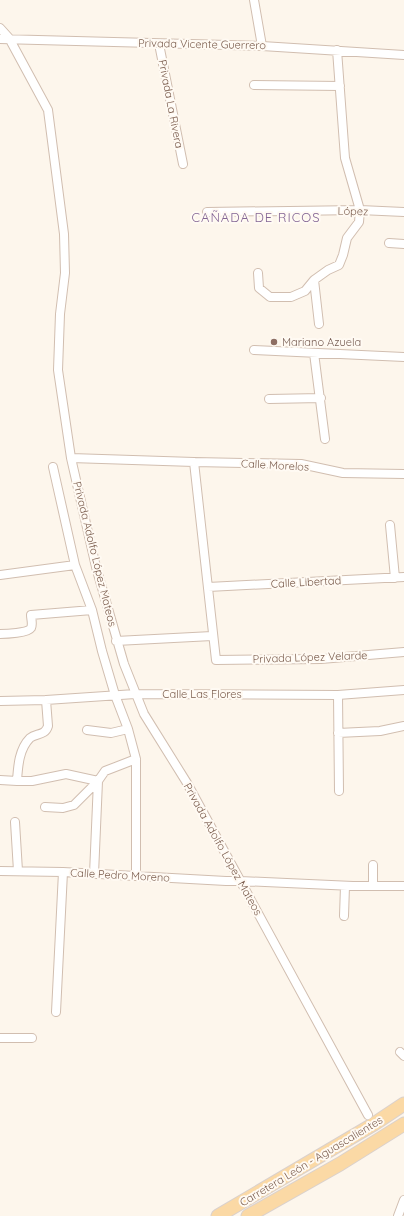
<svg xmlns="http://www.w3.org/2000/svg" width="404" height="1216" font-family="Quicksand,sans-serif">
	<rect width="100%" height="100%" fill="#fdf6ec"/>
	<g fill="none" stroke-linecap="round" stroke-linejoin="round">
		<defs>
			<path id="minor" d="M254,0L262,46
				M0,28L9,38L48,110L64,234L65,273L60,314L58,370L71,458L96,567L124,664L144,714L187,783L368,1115
				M0,39L262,46L404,55
				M159,44L183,164
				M254,85L340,86
				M207,212L360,210L404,212
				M389,243L404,244
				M258,273L259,288L270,297H291L305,291L314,280
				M319,324L314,280L328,270L339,265L343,255L347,238L359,222L360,210L345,158L337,50
				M254,350L404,357
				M314,353L325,439
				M269,399L321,398
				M71,458L194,462L301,464L343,473L404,474
				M194,462L216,660L321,659L404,652
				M53,467L75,565L92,610L102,651L115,695L128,729L136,759V876
				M390,525L395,578
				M0,575L75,565
				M208,587L404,577
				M0,634C6,634 28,633 31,628C33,624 31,619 31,615L92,610
				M116,641L212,636
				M338,695L339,791
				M0,701L46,700L135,694L338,695L404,690
				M87,730L111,733L128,729
				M338,733L380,731L404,726
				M0,780L17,781C18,766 19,749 30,738C36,733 45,736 48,726L46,700
				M17,781H32L66,774L98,781L105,771L136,759
				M45,807L63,808L74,805L98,781
				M15,822L18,871
				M373,865V886
				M0,871L63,872L226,881H240L353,886H404
				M94,874L98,781
				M344,916L345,886
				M56,1012L63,872
				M0,1038H32
				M400,1052L404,1056
				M398,1216L404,1200"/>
			<path id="primary" d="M218,1216L374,1124L404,1104
				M248,1216L340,1164L404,1124"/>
		</defs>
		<use href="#minor" stroke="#d1beb0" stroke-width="10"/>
		<use href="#primary" stroke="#dad1cd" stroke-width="15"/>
		<use href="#minor" stroke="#fff" stroke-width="8"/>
		<use href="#primary" stroke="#fbd9a5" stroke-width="13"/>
	</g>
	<circle fill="#8d6e63" stroke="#fffaf3" stroke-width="1.5" cx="274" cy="342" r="4"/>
	<g text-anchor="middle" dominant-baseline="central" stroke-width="4" stroke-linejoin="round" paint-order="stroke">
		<g font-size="11" fill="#7a5c4d" stroke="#fffaf3">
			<text transform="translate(202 44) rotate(1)">Privada Vicente Guerrero</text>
			<text transform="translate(171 104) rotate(79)">Privada La Rivera</text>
			<text transform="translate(353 211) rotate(1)">López</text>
			<text transform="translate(275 465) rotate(3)">Calle Morelos</text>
			<text transform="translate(95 554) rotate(76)">Privada Adolfo López Mateos</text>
			<text transform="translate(306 582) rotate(-3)">Calle Libertad</text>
			<text transform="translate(310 657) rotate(-2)">Privada López Velarde</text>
			<text x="202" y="694">Calle Las Flores</text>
			<text transform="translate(223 849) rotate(61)">Privada Adolfo López Mateos</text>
			<text transform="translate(120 875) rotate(3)">Calle Pedro Moreno</text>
			<text transform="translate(311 1161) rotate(-31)">Carretera León - Aguascalientes</text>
		</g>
		<g font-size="11" fill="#785e54" stroke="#fffaf3" text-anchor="start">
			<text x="282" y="342">Mariano Azuela</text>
		</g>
		<g font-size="13" letter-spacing="1" fill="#846695" stroke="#fffaf3">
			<text x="256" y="217">CAÑADA DE RICOS</text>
		</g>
	</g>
</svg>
